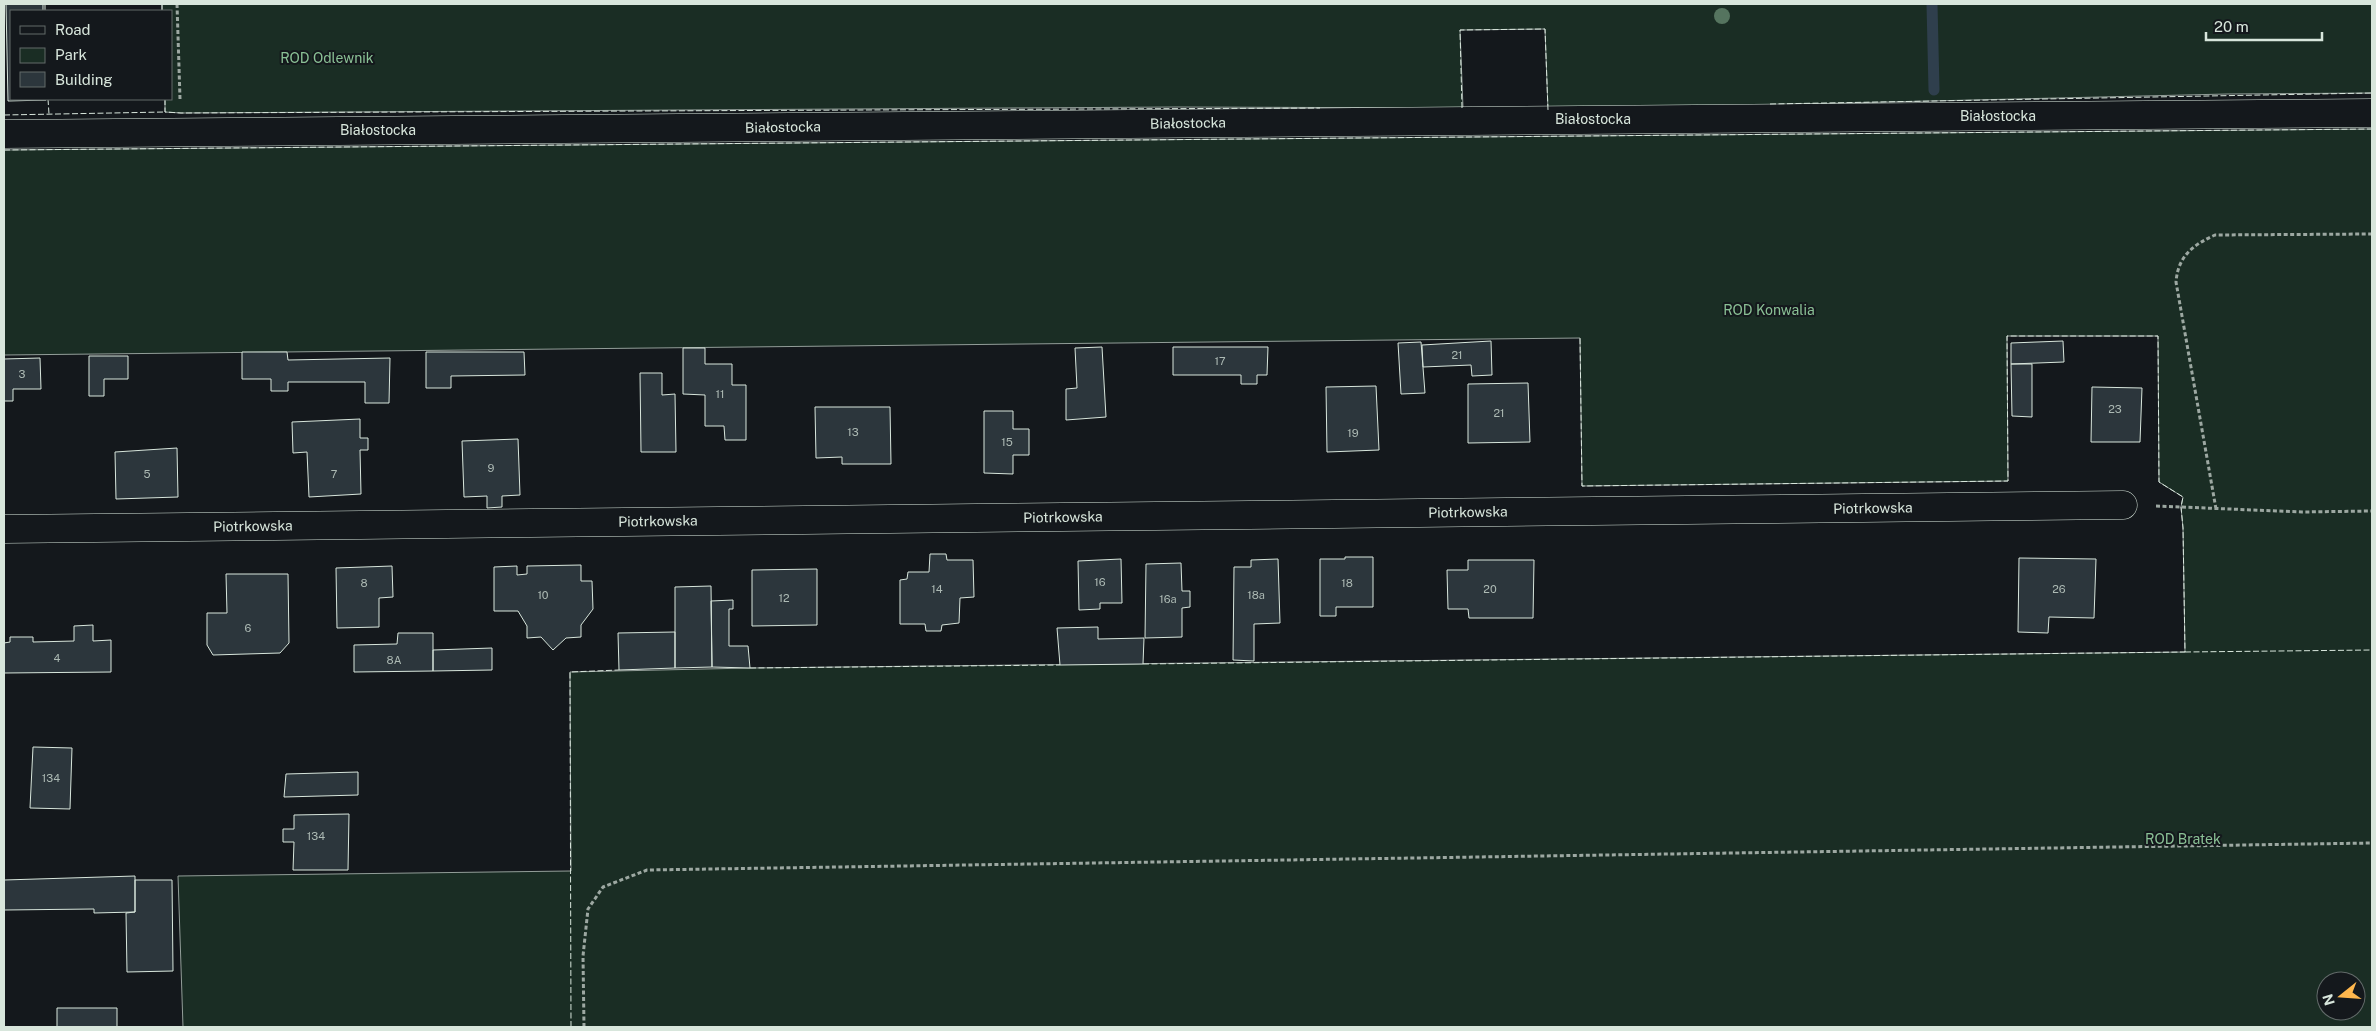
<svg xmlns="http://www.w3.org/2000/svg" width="2376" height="1031" font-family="'Public Sans',sans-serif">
	<rect width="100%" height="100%" fill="#14181c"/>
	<path fill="#1a2d24" stroke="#939e99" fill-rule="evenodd" d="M162,4H2372V93L2227,94L1548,110L1545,29L1460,30L1463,108L1177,107L181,113L165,112V99H171V11H162Z
		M2372,129V1027H183L178,876L571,871L570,672L750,668L2185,652L2183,528L2181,507L2183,497L2159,482L2158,336H2007L2008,481L1582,486L1580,338L4,355V150ZM2326,981H2356V1011H2326Z"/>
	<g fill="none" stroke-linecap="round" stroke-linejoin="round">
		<path stroke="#2f3f4d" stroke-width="11" d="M1932,4L1934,90"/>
	</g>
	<path fill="#2c363c" stroke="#d8e6dc" d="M6,4H43V11H11V99L46,100L8,101Z
		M1491,341L1492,375L1472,376L1471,365L1423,367L1422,345Z
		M2063,341L2064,362L2011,364V343Z
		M1421,342L1425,393L1401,394L1398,343Z
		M1102,347L1106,417L1066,420V389L1077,388L1075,348Z
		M1173,347H1268L1267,375H1257V384H1241V375H1173Z
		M683,348H705V364H732V385H746V440H725L724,426H705V395L683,394Z
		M242,352H287L288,360L390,358L389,403H365V382H288V391H271V379H242Z
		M426,352H524L525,375L451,376V388H426Z
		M89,356H128V379H104V396H89Z
		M40,358L41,389H13V401H4V359Z
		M2011,364H2032V417L2012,416Z
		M640,373H662V395L675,394L676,452H641Z
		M1528,383L1530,442L1468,443V384Z
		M1376,386L1379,450L1327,452L1326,387Z
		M2092,387L2142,388L2140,442H2091Z
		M815,407H890L891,464H842V457L816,458Z
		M984,411H1013V429H1029V455H1013V474L984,473Z
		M360,419V438H368V450H360L361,494L309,497L307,452L293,453L292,422Z
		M518,439L520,495L502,496V507L487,508V496L464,497L462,441Z
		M177,448L178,497L116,499L115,452Z
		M930,554H946L947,560H973L974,597L960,598L959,623L942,625L941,631H926L925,624H900V580L907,579L908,572H929Z
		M1345,557H1373V607H1336V616H1320V559H1345Z
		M2019,558L2096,559L2094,618L2049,617L2048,633L2018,632Z
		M1121,559L1122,603H1100V609L1079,610L1078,561Z
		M1278,559L1280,623L1254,624V661L1233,660L1234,567H1251V560Z
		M1468,560H1534L1533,618H1469L1468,609H1448L1447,570H1468Z
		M1181,563L1182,591H1190V607L1182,608V637L1145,638L1146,564Z
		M581,565V581H592L593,609L581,625V637L566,638L553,650L541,637L527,638V626L518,611H494V567L517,566V575L527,574V566Z
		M392,566L393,597L379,598V627L337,628L336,568Z
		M817,569V625L752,626V570Z
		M226,574H288L289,643L280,653L213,655L207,645V613H227Z
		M711,586L712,667L675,668V587Z
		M733,600V609H729V646H748L750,668L712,667L711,601Z
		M93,625V641L111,640V672L4,673V643L10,642V637H33V642L74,641V626Z
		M1098,627V639L1144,638L1143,664L1060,665L1057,628Z
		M675,632V668L619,670L618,633Z
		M398,633H433V671L354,672V645L397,644Z
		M492,648V670L433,671V650Z
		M33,747L72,748L70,809L30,808Z
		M358,772V795L284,797L286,774Z
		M349,814L348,870H293L294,842H283V829H294V815Z
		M135,876V912L94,913V909L4,910V880Z
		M135,880H172L173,971L127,972L126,913L135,912Z
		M57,1008H117V1027H57Z"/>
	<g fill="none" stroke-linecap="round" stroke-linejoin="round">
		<defs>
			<path id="street" d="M4,134L2372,113
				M4,529L2123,505"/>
		</defs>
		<use href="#street" stroke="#d8e6dc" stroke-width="29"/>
		<path stroke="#9da8a2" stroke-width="3" stroke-dasharray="4 2.5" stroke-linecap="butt" d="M177,4L180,99
			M2156,506L2302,512L2372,511
			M2216,509L2176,282C2178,256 2193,245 2215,235L2372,234
			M584,1027L583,956L588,909L603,887L647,870L2372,843"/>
		<use href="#street" stroke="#14181c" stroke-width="28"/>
		<path stroke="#d8e6dc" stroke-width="1" stroke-dasharray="6 2.5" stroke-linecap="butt" d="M45,4V11
			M162,4V11
			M48,99L49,114
			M165,99V112L181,113L1320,108
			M1770,104L2372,93
			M1462,108L1460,30L1545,29L1548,110
			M4,115L165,112
			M4,150L2372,129
			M2185,652L2372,650
			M1143,664L2185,652L2183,528L2181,507L2183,497L2159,482L2158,336H2007L2008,481L1582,486L1580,338
			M750,668L1060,665
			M571,1027L570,672L619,670"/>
	</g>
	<circle fill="#55745f" cx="1722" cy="16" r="8"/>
	<g text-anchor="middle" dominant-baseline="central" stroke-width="4" stroke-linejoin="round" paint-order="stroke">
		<g font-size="11" fill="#adbab4">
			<text x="1457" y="355">21</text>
			<text x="1220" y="361">17</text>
			<text x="22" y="374">3</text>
			<text x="720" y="394">11</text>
			<text x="2115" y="409">23</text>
			<text x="1499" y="413">21</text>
			<text x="853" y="432">13</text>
			<text x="1353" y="433">19</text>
			<text x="1007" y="442">15</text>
			<text x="491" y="468">9</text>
			<text x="147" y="474">5</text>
			<text x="334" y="474">7</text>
			<text x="1100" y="582">16</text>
			<text x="364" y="583">8</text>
			<text x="1347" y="583">18</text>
			<text x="937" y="589">14</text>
			<text x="1490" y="589">20</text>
			<text x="2059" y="589">26</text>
			<text x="543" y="595">10</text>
			<text x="1256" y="595">18a</text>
			<text x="784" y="598">12</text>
			<text x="1168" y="599">16a</text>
			<text x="248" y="628">6</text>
			<text x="57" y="658">4</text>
			<text x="394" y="660">8A</text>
			<text x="51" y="778">134</text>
			<text x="316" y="836">134</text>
		</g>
		<g font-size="14" fill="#8ac095" stroke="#14181c">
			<text x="327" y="58">ROD Odlewnik</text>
			<text x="1769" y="310">ROD Konwalia</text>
			<text x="2183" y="839">ROD Bratek</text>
		</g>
		<g font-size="14" fill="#d8e6dc" stroke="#14181c">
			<text x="1998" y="116">Białostocka</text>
			<text x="1593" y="119">Białostocka</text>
			<text transform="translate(1188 123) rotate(-1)">Białostocka</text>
			<text transform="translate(783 127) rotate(-1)">Białostocka</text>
			<text x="378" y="130">Białostocka</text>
			<text transform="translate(1873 508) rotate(-1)">Piotrkowska</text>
			<text transform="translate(1468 512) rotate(-1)">Piotrkowska</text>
			<text transform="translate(1063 517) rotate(-1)">Piotrkowska</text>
			<text transform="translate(658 521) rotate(-1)">Piotrkowska</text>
			<text transform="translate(253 526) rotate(-1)">Piotrkowska</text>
		</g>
	</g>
	<rect width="2376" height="1031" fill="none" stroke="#d8e6dc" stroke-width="10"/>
	<rect x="10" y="10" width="162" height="90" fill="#14181c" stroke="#626a69"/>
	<rect x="20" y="26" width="25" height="8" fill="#14181c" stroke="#626a69"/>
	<text x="55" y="35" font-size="15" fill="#d8e6dc">Road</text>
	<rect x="20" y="48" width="25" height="15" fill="#1a2d24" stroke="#626a69"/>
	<text x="55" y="60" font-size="15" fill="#d8e6dc">Park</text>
	<rect x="20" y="72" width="25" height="15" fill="#2c363c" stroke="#626a69"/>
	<text x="55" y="85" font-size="15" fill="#d8e6dc">Building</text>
	<g transform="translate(2341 996) rotate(253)"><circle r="24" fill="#14181c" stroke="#626a69"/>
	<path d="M0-4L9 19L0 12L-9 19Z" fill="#ffb74d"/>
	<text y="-8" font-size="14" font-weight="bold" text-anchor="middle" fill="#d8e6dc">N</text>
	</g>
	<path d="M2206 32v8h116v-8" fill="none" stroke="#d8e6dc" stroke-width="2.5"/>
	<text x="2214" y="32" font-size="15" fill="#d8e6dc" stroke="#14181c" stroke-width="4" paint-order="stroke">20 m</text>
</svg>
